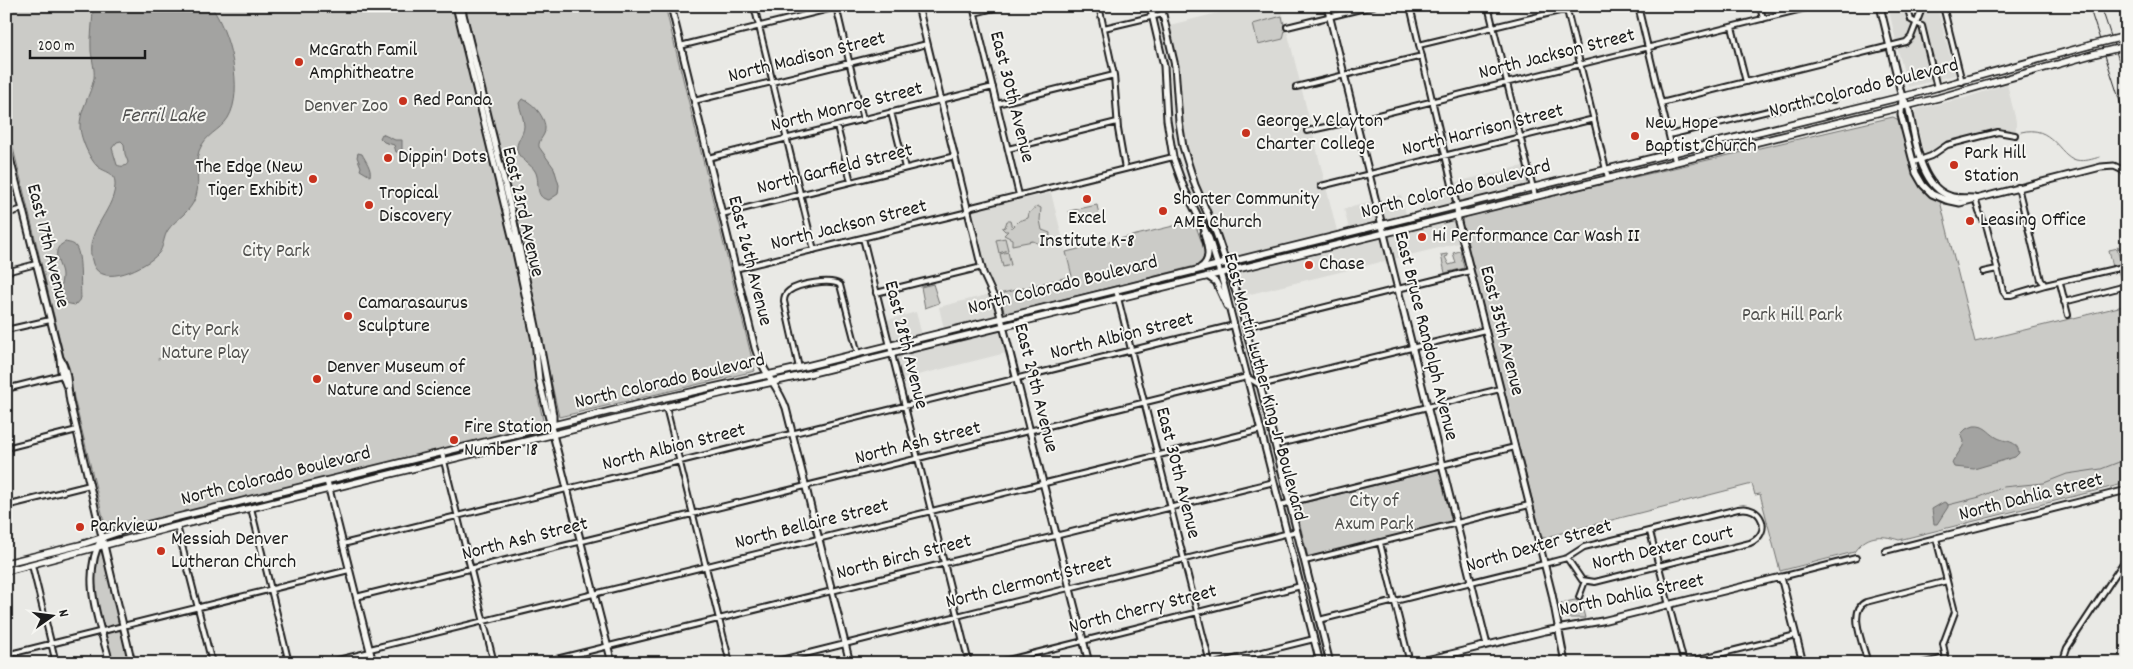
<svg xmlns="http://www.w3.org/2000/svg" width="2133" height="669" font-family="Dekko,sans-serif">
	<rect width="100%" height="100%" fill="#e9e9e5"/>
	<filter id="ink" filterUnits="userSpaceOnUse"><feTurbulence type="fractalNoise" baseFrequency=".02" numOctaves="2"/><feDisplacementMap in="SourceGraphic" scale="10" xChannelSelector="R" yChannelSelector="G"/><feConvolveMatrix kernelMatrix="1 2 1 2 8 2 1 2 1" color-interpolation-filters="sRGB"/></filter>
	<g filter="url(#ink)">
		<path fill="#dadad6" d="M1245,6H1281L1338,235L1226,263L1183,147L1177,85L1166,26Z
			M1888,6H1904L1907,20L1912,24L1907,37L1896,41Z
			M1929,6H1937L1955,75L1938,79L1925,24L1920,21L1925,9Z
			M1918,27H1919L1933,81L1908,87L1897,47L1910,42Z
			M2007,84L2016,121V133L1999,130L1942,144L1927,153H1924L1914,115L1917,109L1965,98Z
			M1527,165L1532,187L1457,206L1463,242L1242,296L1235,266L1351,237L1344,209L1401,195L1406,214L1423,210L1419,191Z
			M1051,193L1072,276L999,294L988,274L973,210Z
			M994,293L1010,352L898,380L883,321L916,312L922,335L944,329L939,307Z"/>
		<path fill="#cbcbc7" stroke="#747472" d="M6,6H454L501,198L532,339L537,392L544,425L117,529L104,521L6,119Z
			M465,6H665L755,371L559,417L513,207Z
			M1282,16L1285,30L1283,39L1258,45L1253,24Z
			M1893,117L1899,120C1908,152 1910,182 1940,201L1975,342L2127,305V483L1899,540C1880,534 1866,535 1854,552L1780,571L1760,494L1755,495L1752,484L1542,538L1461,220L1467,216Z
			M1097,205L1099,216L1072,223L1069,211Z
			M1037,206L1041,208L1040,220L1042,230L1050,233L1049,245L1044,246L1033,241L1012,245V239L1004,235L1008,231H1005L1002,228L1005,227L1007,221H1010L1012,228L1019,221L1028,218L1029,213Z
			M1194,221L1206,254L1203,264L1008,313L1004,311L999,294L1072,276L1066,252Z
			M1005,238L1008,250L999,253L996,240Z
			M2117,246L2121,248L2117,249L2120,259H2124V263L2113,267L2109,250L2118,248Z
			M1460,251L1464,268L1445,273L1441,255L1447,254L1448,256L1445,257L1449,265L1456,263L1453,253Z
			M1008,252L1011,265L1003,267L1000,254Z
			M933,284L939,303L925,308L921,287Z
			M1440,469L1453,521L1308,557L1295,505Z
			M101,551L120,621L118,624L106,627L103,626C96,598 92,580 97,552Z
			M1575,600L1581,602L1585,618H1566L1561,603Z
			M118,630L122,632L130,663H113L106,635L108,633Z"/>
		<path fill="#a3a3a1" stroke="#6d6d6c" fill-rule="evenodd" d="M93,6H211C229,31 245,90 228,118C219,132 206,133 199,151C193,168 203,186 193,203C187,214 175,220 168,230C163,237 164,248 158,254C146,267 102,289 93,264C82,232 113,214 115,186C116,171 105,173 97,166C89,158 81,139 80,128C79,110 91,95 94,78C95,69 92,60 91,51C90,37 93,21 93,6ZM121,141L124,144L125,154L128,162C127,167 121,167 117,165L112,148L117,142Z
			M522,99C533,102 546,118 545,129C545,137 538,139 539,147L554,168L559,185L558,194L549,200C533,198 541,181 535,171C531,164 520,160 517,151C515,142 524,135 524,126C524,118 520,110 519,103Z
			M382,134L395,140H402V152H396L394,145L384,142L380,138Z
			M358,153L362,154C365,160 372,169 370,176L360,170L361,167L357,157Z
			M65,242C69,243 74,243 76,247C82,256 80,286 81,298L75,305L65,303C57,294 62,286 62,275C62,267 55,260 57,251C58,246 61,245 65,242Z
			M1974,426C1985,425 1988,432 1996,437C2006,443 2017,439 2019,453L2015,457L1974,469L1954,467L1952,463L1963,446L1964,441L1961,434L1966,429Z
			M1944,502L1948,504V507L1937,524H1934L1932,509Z"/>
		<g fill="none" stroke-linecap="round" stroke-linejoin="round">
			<path stroke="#6d6d6c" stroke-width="1" d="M2021,132C2053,124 2058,155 2076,160C2085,162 2092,159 2100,157
				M158,359L177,354
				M1948,505L1980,497L2003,487L2044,483L2067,474L2101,469L2127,459"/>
			<defs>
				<path id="street" d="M754,6L814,250
					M836,6L863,120
					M973,6L1019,195
					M1099,6L1114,75L1118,129L1125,169
					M1410,6L1457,206
					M1488,6L1535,196
					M1566,6L1608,178
					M1638,6L1675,161
					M1760,6L1763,19
					M1907,6L1911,20L1922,26L1937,88
					M1943,6L1962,82
					M975,13L1002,6
					M1287,27L1373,6
					M1732,27L1746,82
					M1104,28L1163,14
					M1419,45L1580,6
					M680,46L841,6
					M1296,87L1422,56
					M694,101L927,44
					M1661,103L1906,42L1911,37L1923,6
					M997,104L1114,75
					M891,112L905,168
					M837,126L851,182
					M1307,131L1362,119L1814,6
					M1669,135L1818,99L1834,100
					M1008,149L1117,122
					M708,158L993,87
					M1914,162L1931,156L1947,145L1998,132L2015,135
					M1321,186L1594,119
					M2018,187L2041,280L2045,285
					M1975,198L1979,212L1987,228L2003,291L2006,295H2011L2045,285L2127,266
					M6,214L23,209
					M722,214L955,156
					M863,238L969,663
					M2121,267L2127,291
					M735,269L964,213L972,207L1173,157
					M6,272L36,264
					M1983,272L1997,269
					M2060,283L2068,315
					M1116,290L1210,663
					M876,293L982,267
					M2064,302L2126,286
					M1245,327L1470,271
					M6,330L50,320
					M799,368L784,301C784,297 785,294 789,291C798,284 831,278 840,285L858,354
					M6,389L62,375
					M666,407L730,663
					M1275,445L1500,389
					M6,448L77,430
					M442,453L494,663
					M1280,505L1515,447
					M6,506L90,485
					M251,508L289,663
					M177,526L212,663
					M1650,532L1684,663
					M1380,543L1410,663
					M343,544L1234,325
					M1885,551L1936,538L1955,612L1943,644L1947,663
					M1305,561L1529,505
					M32,565L56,663
					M1781,577L1856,558
					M356,597L1247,377L1260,385L1485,330
					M1579,597L1585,581
					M1319,620L1544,564L1567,558L1584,547L1738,509C1762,504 1773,533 1750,543L1595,582L1582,580L1567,558
					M370,649L1261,430
					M6,655L349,570
					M1445,655L1447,663
					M326,663L370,652
					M540,663L1274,482
					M769,663L1297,531
					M996,663L1301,586
					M1218,663L1314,639
					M1683,663L1796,635
					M1868,663C1864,647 1847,610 1866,602L1947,581
					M1924,663L1946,658
					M2062,663L2067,648L2127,557"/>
				<path id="secondary" d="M456,6L517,257L535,341L539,380L612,663
					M461,6L513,217L542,355L553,415V426
					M671,6L755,348C762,372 778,385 786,408L850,663
					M918,6L983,273L998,306L1089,663
					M1150,6L1164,66L1167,120L1173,157L1184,188L1209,238L1224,286L1320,663
					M1161,6L1175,66L1179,122L1183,147L1195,185L1216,233L1239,301L1330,663
					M1327,6L1487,645
					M1880,6L1902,97L1901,115L1916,173L1923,185L1932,194L1946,200L1960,203L2101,167L2114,166L2127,172
					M1902,97L1908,105C1915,134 1918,186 1950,196C1958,199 1966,197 1974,198
					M6,142L60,358L61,371L66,385
					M1457,206L1458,222L1552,594L1565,663
					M1200,268C1213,260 1207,246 1204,233
					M1207,276L1216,282L1227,306
					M60,358C69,371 67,387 70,402L132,663
					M327,481L373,663
					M102,537C80,578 99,621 110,663
					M1936,538L2127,490
					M1414,663L1545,631L1602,621L1781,577L1803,663"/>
				<path id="primary" d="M6,563L80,545L125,530L660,399L799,368L1913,94L2091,45
					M6,571L177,526L723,393L804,375L1938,98L2094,54"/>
			</defs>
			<use href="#street" stroke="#1c1c1c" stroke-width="8"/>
			<use href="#secondary" stroke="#1c1c1c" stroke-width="9"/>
			<use href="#primary" stroke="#1c1c1c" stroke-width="9"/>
			<use href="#street" stroke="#f6f6f2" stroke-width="4"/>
			<use href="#secondary" stroke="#f6f6f2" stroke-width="5"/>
			<use href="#primary" stroke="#f6f6f2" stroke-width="5.5"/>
			<path stroke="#1c1c1c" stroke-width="1" d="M2089,6L2127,123
				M2101,6L2127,85"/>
			<defs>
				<path id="primary-bridge" d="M2091,45L2127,36
					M2094,54L2127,46"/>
			</defs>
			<use href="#primary-bridge" stroke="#1c1c1c" stroke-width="9" stroke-linecap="butt"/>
			<use href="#primary-bridge" stroke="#f6f6f2" stroke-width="5.5"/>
		</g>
	</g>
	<g fill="#c8321e" stroke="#f6f6f2" stroke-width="2">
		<circle cx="299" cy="62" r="5"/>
		<circle cx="403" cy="101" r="5"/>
		<circle cx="1246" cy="133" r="5"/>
		<circle cx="1635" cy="136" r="5"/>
		<circle cx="388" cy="158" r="5"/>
		<circle cx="1954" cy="165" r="5"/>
		<circle cx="313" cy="179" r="5"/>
		<circle cx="1087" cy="199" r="5"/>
		<circle cx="369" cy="205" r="5"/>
		<circle cx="1163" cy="211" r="5"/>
		<circle cx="1970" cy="221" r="5"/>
		<circle cx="1422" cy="237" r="5"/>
		<circle cx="1309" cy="265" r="5"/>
		<circle cx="348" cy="316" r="5"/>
		<circle cx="317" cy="379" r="5"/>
		<circle cx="454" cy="440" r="5"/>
		<circle cx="80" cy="527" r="5"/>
		<circle cx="161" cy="551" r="5"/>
	</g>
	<g text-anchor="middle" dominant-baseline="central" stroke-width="4" stroke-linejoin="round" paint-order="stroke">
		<g font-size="20" fill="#1c1c1c" stroke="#f6f6f2" text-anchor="start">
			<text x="309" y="51">McGrath Famil<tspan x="309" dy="23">Amphitheatre</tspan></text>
			<text x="413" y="101">Red Panda</text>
			<text x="1256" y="122">George Y Clayton<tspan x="1256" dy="23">Charter College</tspan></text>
			<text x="1645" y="124">New Hope<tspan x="1645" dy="23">Baptist Church</tspan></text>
			<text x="1964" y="154">Park Hill<tspan x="1964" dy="23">Station</tspan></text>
			<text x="398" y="158">Dippin' Dots</text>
			<text x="303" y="168" text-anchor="end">The Edge (New<tspan x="303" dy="23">Tiger Exhibit)</tspan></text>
			<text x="379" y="194">Tropical<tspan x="379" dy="23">Discovery</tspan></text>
			<text x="1173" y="200">Shorter Community<tspan x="1173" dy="23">AME Church</tspan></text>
			<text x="1087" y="219" text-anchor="middle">Excel<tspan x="1087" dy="23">Institute K-8</tspan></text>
			<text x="1980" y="221">Leasing Office</text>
			<text x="1432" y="237">Hi Performance Car Wash II</text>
			<text x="1319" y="265">Chase</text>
			<text x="358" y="304">Camarasaurus<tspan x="358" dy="23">Sculpture</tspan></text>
			<text x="327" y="368">Denver Museum of<tspan x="327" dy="23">Nature and Science</tspan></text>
			<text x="464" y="428">Fire Station<tspan x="464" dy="23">Number 18</tspan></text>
			<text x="90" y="527">Parkview</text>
			<text x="171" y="540">Messiah Denver<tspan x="171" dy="23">Lutheran Church</tspan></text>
		</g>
		<g font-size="20" fill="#1c1c1c" stroke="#f6f6f2">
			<text transform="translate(1557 55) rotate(-14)">North Jackson Street</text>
			<text transform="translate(807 58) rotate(-14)">North Madison Street</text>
			<text transform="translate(1864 89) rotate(-14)">North Colorado Boulevard</text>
			<text transform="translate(1011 97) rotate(76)">East 30th Avenue</text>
			<text transform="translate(847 108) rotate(-14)">North Monroe Street</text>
			<text transform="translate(1483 131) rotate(-14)">North Harrison Street</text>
			<text transform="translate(835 170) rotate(-14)">North Garfield Street</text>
			<text transform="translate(1456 190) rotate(-14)">North Colorado Boulevard</text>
			<text transform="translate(522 212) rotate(77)">East 23rd Avenue</text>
			<text transform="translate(849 226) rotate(-14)">North Jackson Street</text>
			<text transform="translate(47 246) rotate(76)">East 17th Avenue</text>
			<text transform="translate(749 261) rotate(76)">East 26th Avenue</text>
			<text transform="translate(1063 286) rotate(-14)">North Colorado Boulevard</text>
			<text transform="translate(1501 331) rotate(76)">East 35th Avenue</text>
			<text transform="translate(1425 336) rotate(76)">East Bruce Randolph Avenue</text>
			<text transform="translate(1122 337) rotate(-14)">North Albion Street</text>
			<text transform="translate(905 345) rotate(76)">East 28th Avenue</text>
			<text transform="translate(670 382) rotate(-13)">North Colorado Boulevard</text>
			<text transform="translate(1264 387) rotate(75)">East Martin Luther King Jr Boulevard</text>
			<text transform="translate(1035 388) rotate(76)">East 29th Avenue</text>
			<text transform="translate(918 444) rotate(-14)">North Ash Street</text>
			<text transform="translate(674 448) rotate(-14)">North Albion Street</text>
			<text transform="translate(1177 473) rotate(76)">East 30th Avenue</text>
			<text transform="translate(276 477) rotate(-14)">North Colorado Boulevard</text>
			<text transform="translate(2031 498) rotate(-14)">North Dahlia Street</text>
			<text transform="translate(812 525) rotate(-14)">North Bellaire Street</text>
			<text transform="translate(525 540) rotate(-14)">North Ash Street</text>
			<text transform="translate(1539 547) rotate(-16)">North Dexter Street</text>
			<text transform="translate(1663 549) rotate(-13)">North Dexter Court</text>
			<text transform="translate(904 558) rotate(-14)">North Birch Street</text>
			<text transform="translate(1029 583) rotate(-14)">North Clermont Street</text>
			<text transform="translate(1632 596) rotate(-12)">North Dahlia Street</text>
			<text transform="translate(1143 610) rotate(-14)">North Cherry Street</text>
		</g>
		<g font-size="20" fill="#51514f" stroke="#f6f6f2">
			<text x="346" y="107">Denver Zoo</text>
			<text x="276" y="252">City Park</text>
			<text x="1792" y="316">Park Hill Park</text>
			<text x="205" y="331">City Park<tspan x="205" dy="23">Nature Play</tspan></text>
			<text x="1374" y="502">City of<tspan x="1374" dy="23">Axum Park</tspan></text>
		</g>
		<g font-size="21" font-style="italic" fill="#525251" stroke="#f6f6f2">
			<text x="163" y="117">Ferril Lake</text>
		</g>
	</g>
	<rect width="2133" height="669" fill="none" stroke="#f6f6f2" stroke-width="25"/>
	<rect x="12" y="12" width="2108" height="644" fill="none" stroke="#1c1c1c" stroke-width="2" filter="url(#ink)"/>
	<g transform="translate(52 616) rotate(76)" stroke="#f6f6f2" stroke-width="4" paint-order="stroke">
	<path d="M0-4L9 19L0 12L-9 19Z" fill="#1c1c1c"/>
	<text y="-8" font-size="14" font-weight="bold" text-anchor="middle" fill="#1c1c1c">N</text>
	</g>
	<path d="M30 50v8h115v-8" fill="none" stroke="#1c1c1c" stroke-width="2.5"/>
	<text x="38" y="50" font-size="15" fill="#1c1c1c" stroke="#f6f6f2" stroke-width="4" paint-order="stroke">200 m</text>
</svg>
